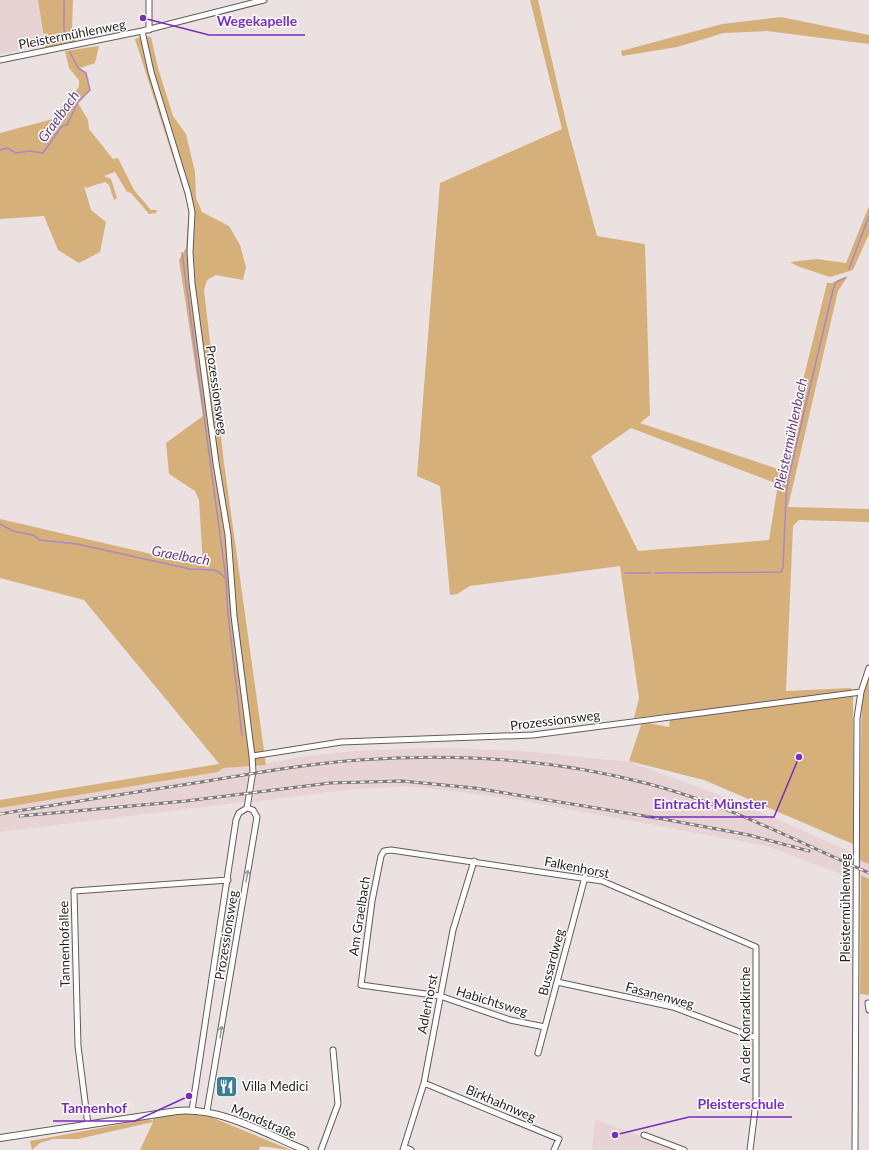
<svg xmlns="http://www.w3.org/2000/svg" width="869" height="1150" font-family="Lato,sans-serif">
	<rect width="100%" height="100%" fill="#ebe1e1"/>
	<path fill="#e7d3d4" d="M0,0H38L45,45L0,54Z
		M439,748L522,751L631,762L740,803L849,851L851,855V878L767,846L519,800L461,792L406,786L346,790L252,802L258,765L306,756L355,751Z
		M242,766L250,768L244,802L0,832V808L218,772L223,768Z
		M859,860L869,864V879L861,875Z
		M595,1119L677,1150H592Z"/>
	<path fill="#d6b07b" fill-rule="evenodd" d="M38,0H73L72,27L76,44L46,50Z
		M530,0H538L567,126L597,236L645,244L650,415L640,423L781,470L827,283H832L848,276L838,291L788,507L869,509V522L799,520L793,526L786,691L851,688V692L634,718L639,698L620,566L470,586L457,594L450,595L440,486L417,476L440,183L562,129ZM631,428L778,484L769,540L638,551L591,456Z
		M781,17L869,35V44L767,31L724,33L677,47L622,56L621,51L722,24Z
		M143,36L151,37L158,68L173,116L186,134L195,172L196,198L202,212L229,226L240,245L246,267L243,280L216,275L207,280L204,290L224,463L266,765L223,768L218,772L0,808V800L219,764L221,766L84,600L0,578V519L203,566L199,500L195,491L169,474L166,443L203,416L179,260L186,248L189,208L135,39Z
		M99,46L95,63L80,68L86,73L90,90L78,103L88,120L89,129L113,159L118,158L134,190L151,210H157L156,213L149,214L131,193L127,192L115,172L104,176L111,179L117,198L114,200L109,185L105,182L86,188L84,186L91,210L106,222L100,252L79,263L58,250L44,216L0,219V133L53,119L56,113L79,87V80L69,68L65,51Z
		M869,206V234L853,270L830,277L797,266L790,262L817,259L846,263Z
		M869,672V864L859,860L862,694Z
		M853,695V844L704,780L629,761L642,722L669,727L670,719Z
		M861,875L869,879V995L860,994Z
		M182,1113L211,1117L291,1150C280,1150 271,1146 260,1147L259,1150H140L153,1122L78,1139H53L40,1143L32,1150L30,1141L149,1119L153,1121V1118Z"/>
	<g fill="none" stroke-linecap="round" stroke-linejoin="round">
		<path stroke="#ac87c1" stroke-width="1.5" d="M64,0C65,13 62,30 66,41
			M0,150L7,148L16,153L29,151L43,153L62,126L67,125L78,102L90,90L86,73L78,68L70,52
			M182,253L226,579L228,614L242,735
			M849,269L869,216
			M0,524L13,531L33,535L40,540L77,544L190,569L213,570L219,572L226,579
			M625,573H650
			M655,573L781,572L783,568L786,497L788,480L833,290L836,282L845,278"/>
		<defs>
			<path id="minor" d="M149,0V30
				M142,31L151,72L188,193L192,212L190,252L192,283L216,463L228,535L234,616L252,756L253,771L247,808
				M0,60L142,31L264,0
				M252,756L341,742L533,735L861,692
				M557,982L673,1007L756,1038
				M868,1003L869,1010
				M545,1027L510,1020L440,996L361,985L372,901L381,856L384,851L391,850L602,881L756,947V1102L750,1150
				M538,1053L585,877
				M424,1083L559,1139L554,1150
				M192,1110L236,820L239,813L247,808L253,810L257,817L207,1111
				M88,1125L78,1046L74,891L228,880
				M644,1135L684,1150
				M404,1147L411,1150
				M321,1150L338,1104L333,1050
				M403,1150L424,1083L453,930L474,861
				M855,1150L857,718L861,692L869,668"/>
			<path id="tertiary" d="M0,1138L177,1111C221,1107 266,1134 305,1150"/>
		</defs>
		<use href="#minor" stroke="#635b5b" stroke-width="7"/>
		<use href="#tertiary" stroke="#635b5b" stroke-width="8"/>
		<use href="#minor" stroke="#fff" stroke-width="5"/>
		<use href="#tertiary" stroke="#fff" stroke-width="6"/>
		<defs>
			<path id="rail" d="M0,814C65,803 130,793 195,783C250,774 304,764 359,760C456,753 555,759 649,784C726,804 796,841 869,873
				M20,816L186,801L330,783L402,781L475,788L663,819L749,835L809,851"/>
		</defs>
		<use href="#rail" stroke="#817a7a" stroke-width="3"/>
		<use href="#rail" stroke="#fff" stroke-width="1.5" stroke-dasharray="4.5" stroke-linecap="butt"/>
	</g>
	<defs><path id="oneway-shaft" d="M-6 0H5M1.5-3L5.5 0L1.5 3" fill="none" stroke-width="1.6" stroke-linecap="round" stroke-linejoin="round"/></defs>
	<g stroke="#9c9a9a">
		<use href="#oneway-shaft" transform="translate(247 876) rotate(-80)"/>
		<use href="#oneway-shaft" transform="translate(221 1032) rotate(-81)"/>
	</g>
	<defs>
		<symbol id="restaurant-square" viewBox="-11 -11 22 22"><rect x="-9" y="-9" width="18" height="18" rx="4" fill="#3d7d91" stroke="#fff"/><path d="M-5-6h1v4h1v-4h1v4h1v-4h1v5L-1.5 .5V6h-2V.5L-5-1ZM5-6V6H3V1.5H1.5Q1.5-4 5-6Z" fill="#fff"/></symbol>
	</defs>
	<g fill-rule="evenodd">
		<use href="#restaurant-square" x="214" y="1074" width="25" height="25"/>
	</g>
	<g text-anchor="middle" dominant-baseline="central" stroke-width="3" stroke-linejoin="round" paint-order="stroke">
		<g font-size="13" fill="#221f1f" stroke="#fff">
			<text transform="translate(72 34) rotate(-11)">Pleistermühlenweg</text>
			<text transform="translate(217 390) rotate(82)">Prozessionsweg</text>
			<text transform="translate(555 720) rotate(-7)">Prozessionsweg</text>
			<text transform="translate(577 867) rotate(11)">Falkenhorst</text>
			<text transform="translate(845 908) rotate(-90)">Pleistermühlenweg</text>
			<text transform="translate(359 916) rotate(-81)">Am Graelbach</text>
			<text transform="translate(226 935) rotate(-81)">Prozessionsweg</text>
			<text transform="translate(64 944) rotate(-91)">Tannenhofallee</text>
			<text transform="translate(551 962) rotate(-75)">Bussardweg</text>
			<text transform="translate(660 995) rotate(15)">Fasanenweg</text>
			<text transform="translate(492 1001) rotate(17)">Habichtsweg</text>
			<text transform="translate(427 1004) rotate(-79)">Adlerhorst</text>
			<text transform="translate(745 1025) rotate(-90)">An der Konradkirche</text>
			<text transform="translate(501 1103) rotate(23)">Birkhahnweg</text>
			<text transform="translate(264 1121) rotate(23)">Mondstraße</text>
		</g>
		<g font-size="13" fill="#221f1f" stroke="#fff" text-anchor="start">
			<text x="242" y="1086">Villa Medici</text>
		</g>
		<g font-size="14" font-style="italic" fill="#693a81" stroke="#fff">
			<text transform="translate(58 116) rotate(-54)">Graelbach</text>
			<text transform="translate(790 434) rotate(-78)">Pleistermühlenbach</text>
			<text transform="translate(181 555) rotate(10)">Graelbach</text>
		</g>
	</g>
	<path fill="none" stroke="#7b2cbf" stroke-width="1.5" d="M143 18L209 35H305M799 757L774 817H645M615 1135L689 1117H792M189 1096L135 1121H53"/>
	<g fill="#7b2cbf" stroke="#fff" stroke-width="1.5">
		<circle cx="143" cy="18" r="4"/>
		<circle cx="799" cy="757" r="4"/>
		<circle cx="615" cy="1135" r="4"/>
		<circle cx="189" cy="1096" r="4"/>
	</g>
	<g font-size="14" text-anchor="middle" font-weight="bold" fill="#7b2cbf" stroke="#fff" stroke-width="3" stroke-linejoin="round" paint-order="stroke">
		<text x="257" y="26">Wegekapelle</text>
		<text x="710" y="809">Eintracht Münster</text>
		<text x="741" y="1109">Pleisterschule</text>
		<text x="94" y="1113">Tannenhof</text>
	</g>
</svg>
